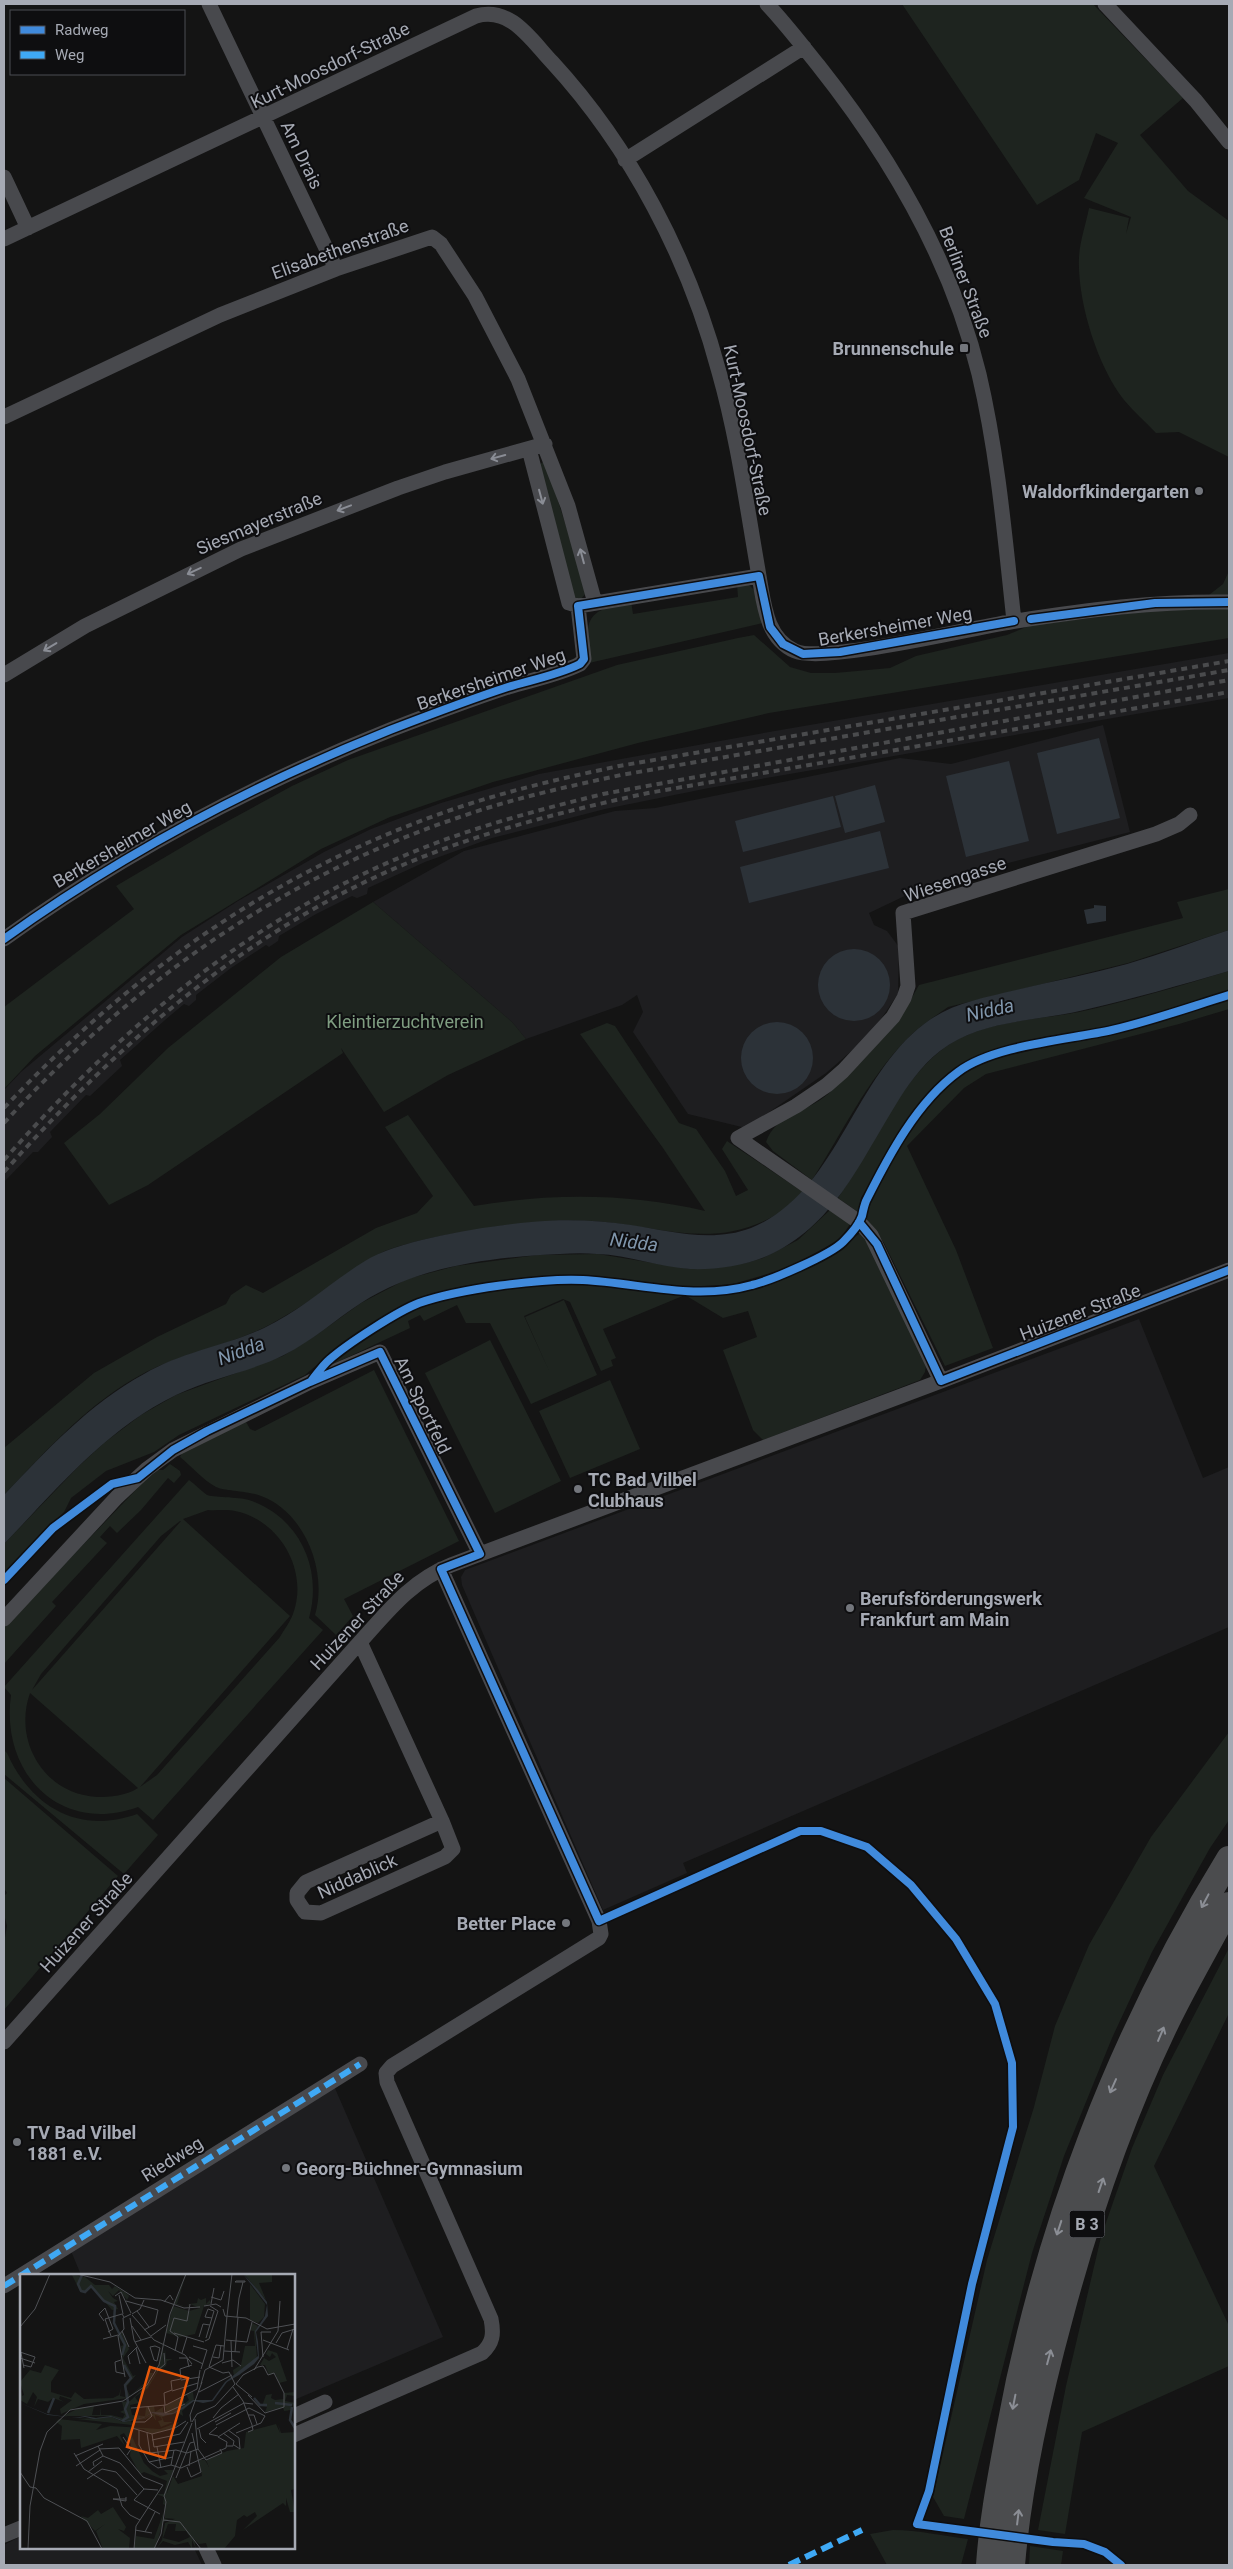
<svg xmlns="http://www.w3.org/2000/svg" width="1233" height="2569" font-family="Roboto,sans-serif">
	<rect width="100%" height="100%" fill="#141414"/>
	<path fill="#1e1e20" d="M1229,653V698L709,788L605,809L492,838L425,862L368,888L367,894L357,898L352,896L316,914L279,936L278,941L269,947L266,945L231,968L196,995V1000L189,1006L184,1004L165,1020L120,1060L122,1066L90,1096L86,1095L50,1132L52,1137L38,1152H33L4,1182V1090L21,1072L182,937L238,901L324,852L371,829L441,803L539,774L769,732Z
		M1103,725L1130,832L934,882L869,913L874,925L887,931L899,947L898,994L870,1035L826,1073L746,1128L688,1114L633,1032L643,1012L637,995L622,1005L526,1039L512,1022L373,902L464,851L615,811L655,808L900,758L951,764Z
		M1139,1319L1203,1478L1229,1467V1627L683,1863L687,1873L603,1910L462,1585L461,1577L465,1570Z
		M334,2086L443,2337L294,2400V2275H81L71,2251Z
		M21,2536V2548H194L202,2565H4V2545Z"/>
	<path fill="#1e241f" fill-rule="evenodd" d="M902,4H1093L1183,98L1140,135L1188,191L1229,221V457L1179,432L1156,433C1146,422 1134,412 1124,400C1097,366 1077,300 1079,257C1080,240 1086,224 1089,208L1129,218L1126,234L1131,217L1084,198L1118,143L1096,133L1079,180L1037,205Z
		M543,462L546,463L587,592L581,599H576L572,594L539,465Z
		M1229,571V638L769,713L638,743L493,782L390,817L321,849L181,935L35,1056L4,1089V1007L134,909L116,886L206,833L292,786L348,760L617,665L738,638L754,635L790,667L811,673H835L890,668L916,656L1007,635L1031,625L1195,606L1223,584Z
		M747,583L755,591L763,623L589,663C586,617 584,612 631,601L633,614L738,597L737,584Z
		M1229,889V930L1128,963L948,1007C934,1017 918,1027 906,1040C867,1080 842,1133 812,1180L773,1151L766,1142C776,1113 807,1113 828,1094C862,1063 897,1026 919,985L1183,918L1177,902Z
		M373,902L512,1022L526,1039L448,1075L384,1112L341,1048L343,1053L148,1185L109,1205L64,1143L100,1114L168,1048L281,957Z
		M1229,971V990L1140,1019L975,1058L938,1085L921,1105L861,1198L858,1212L838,1198C868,1154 898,1085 939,1052C978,1020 1032,1021 1079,1012C1129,1001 1180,986 1229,971Z
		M1229,998V1009L1179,1024L986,1074L964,1088L907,1146L956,1250L993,1348L945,1366L884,1243L864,1215C883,1165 924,1093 972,1066C1001,1049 1049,1048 1083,1040C1132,1029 1181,1014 1229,998Z
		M607,1023L615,1026L679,1123L696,1129L725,1171L736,1196L748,1190L722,1149L727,1141L803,1192C794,1204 781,1213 768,1219C709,1249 655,1225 593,1221C555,1219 518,1223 481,1229C450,1234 414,1240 385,1251C374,1256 364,1265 355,1271C327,1289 300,1308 271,1324C232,1345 186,1352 146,1372C90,1401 47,1450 4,1495V1448L94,1373L157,1337L226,1304L231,1295L246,1285L263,1293L376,1228L417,1213L433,1196L385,1127L408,1115L474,1206C551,1193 629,1193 705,1211L663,1148L580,1034Z
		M830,1210L850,1224L840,1239L791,1267L733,1284L678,1288L594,1279L544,1277L489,1284L426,1298L391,1313L344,1342L305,1375L179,1435L154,1452L106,1471L71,1498L64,1512L4,1574V1544L78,1467L104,1443L141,1415L176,1395L283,1356L315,1336L361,1303L407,1279L456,1266L537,1255L598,1254L690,1269L746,1263L763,1258L798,1240Z
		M862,1232L926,1365L925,1372L920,1380L763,1440L753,1430L723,1350L757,1337L748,1311L723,1318L685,1295L603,1329L616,1358L611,1360L613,1366L601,1371L570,1302L563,1299L524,1316L550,1373L525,1317L564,1300L597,1375L531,1404L490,1323H466L457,1305L424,1321L420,1315L408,1321L410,1328L329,1366L333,1359C365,1339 399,1312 435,1302C475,1292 522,1283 563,1284C624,1286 687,1301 747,1288C788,1280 829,1255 862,1232Z
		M490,1340L561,1481L495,1513L425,1373Z
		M374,1370L459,1541L344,1599L353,1616L336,1635L315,1615C328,1572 305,1512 261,1496C249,1491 224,1491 216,1487C203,1480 191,1466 180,1457L183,1451L245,1420L250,1429L255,1431Z
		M610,1380L640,1449L570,1478L539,1411Z
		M170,1464L180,1471L181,1475L174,1483L168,1478L141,1510L117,1533L110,1526L100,1537L107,1543L52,1602L56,1606L4,1664V1627L155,1470H163Z
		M189,1480C195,1484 201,1491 207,1495C211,1497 239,1497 249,1500C299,1517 323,1568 309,1618L323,1630L153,1820L138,1807C62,1835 0,1775 11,1695L4,1687ZM208,1510C216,1511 226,1509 235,1511C280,1520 309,1571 293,1614C290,1622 284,1630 280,1637L157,1775L140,1787L290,1616L183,1519ZM180,1521H181L32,1690L41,1674L161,1536ZM30,1693L138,1788C126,1796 110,1797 97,1797C44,1794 13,1741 30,1693Z
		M1229,1732V1820L1210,1848L1152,1952L1112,2038L1064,2156L1032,2253L964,2519L944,2516L933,2497L987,2260L1034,2107L1055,2026L1089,1945L1151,1837Z
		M4,1750L7,1753C31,1807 79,1835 137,1814L158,1835L124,1874L4,1774Z
		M4,1778L118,1876L4,2010V1943L7,1926L4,1914V1896L7,1893L4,1888Z
		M1229,1948V2013L1154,2166L1229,2326V2366L1082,2432L1065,2534L1038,2530L1066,2386L1101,2237L1132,2148L1163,2075Z
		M893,2530C919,2530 942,2536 968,2539L961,2565H887L870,2534Z
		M1030,2546L1063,2551L1061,2565H1029Z"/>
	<path fill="#2c3238" d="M1099,738L1120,818L1057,834L1037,753Z
		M1009,761L1029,841L966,857L946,776Z
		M875,785L885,822L845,833L835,796Z
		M833,796L841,827L743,852L735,821Z
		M880,831L889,868L749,903L740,867Z
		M1094,905L1106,906V921L1087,924L1084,910L1094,908Z
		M1229,930V971C1181,985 1132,999 1084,1010C1035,1022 982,1019 940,1051C921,1066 907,1086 895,1106C859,1164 833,1227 767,1256C745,1266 714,1270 690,1269C659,1267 629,1255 597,1254C579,1252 559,1254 540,1255C480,1259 413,1269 361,1303C335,1320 312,1341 284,1355C250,1372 211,1378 176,1395C106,1429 57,1489 4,1544V1495C47,1450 89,1404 144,1374C181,1352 225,1346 264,1328C300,1311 331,1282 365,1261C400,1239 489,1226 531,1222C563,1219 599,1220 631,1225C670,1231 712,1243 751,1228C837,1193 852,1079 924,1024C951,1003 983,998 1016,990C1053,981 1091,974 1127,964C1162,954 1195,941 1229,930Z
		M818 985a36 36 0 1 1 72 0a36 36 0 1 1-72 0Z
		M741 1058a36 36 0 1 1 72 0a36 36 0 1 1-72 0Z"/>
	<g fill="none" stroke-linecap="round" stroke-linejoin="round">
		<path stroke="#48494d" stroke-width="15" d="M209,4L336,269
			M767,4C785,23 801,44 818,65C891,157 951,259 979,374C998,455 1005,538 1014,621
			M1105,4L1196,101L1229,142
			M625,160L804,47
			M4,177L28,228
			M4,239L476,16C511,6 531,40 552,62C631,148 689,259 719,372C738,439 747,508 759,576
			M4,417L220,315L336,269L432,237L441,244L475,296L518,379L568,506L595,603
			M529,449L569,603L578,606
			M4,675L85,626L241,549L398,488L445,472L545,444
			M4,939C122,854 255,784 390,730C429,715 468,700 508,687C531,680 558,675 580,664L584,659L578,606L759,576C764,604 766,638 795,651C824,664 975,627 1016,621C1086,610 1156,601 1228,602
			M941,1381L871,1235L859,1222L738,1138L796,1106L827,1085L843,1071L893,1017L904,998L908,986L903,913L1156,834L1179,824L1190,815
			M4,1619L117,1497L147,1469L173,1450L310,1382L380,1352L480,1554
			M360,1642L442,1821L453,1849L445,1857L321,1913L305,1912L297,1900V1893L306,1882L442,1821
			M4,2042L360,1642C388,1611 411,1581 451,1565L941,1381L1229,1270
			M4,2286L360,2064
			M294,2416L325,2402
			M294,2435L482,2353C493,2343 494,2334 491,2319L387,2082L386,2073L392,2066L599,1938L601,1934L599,1921L441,1569
			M4,2535L21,2528
			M206,2548L214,2565"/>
		<path stroke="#4b4c4e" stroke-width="26" d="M989,2565C992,2520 1001,2475 1009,2431C1046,2229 1121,2034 1229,1859
			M1012,2565C1019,2481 1038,2398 1060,2317C1087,2216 1121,2116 1167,2021C1186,1982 1209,1943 1229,1905"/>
		<path stroke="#4a4b4d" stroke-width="4" stroke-dasharray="6 5" stroke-linecap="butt" d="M4,1108C132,972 274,871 451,810C506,791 563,778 619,766L1229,661
			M4,1123C129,986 280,878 457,818C510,799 566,787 621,775L1229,670
			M4,1160C116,1033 244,923 401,857C466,829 534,811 603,794L1229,680
			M4,1172C117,1045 246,930 405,864C484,831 565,811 648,793L1229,692"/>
		<path stroke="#3fa9f5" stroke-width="6" stroke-dasharray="12 6" stroke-linecap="butt" d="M4,2286L360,2064
			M789,2565L862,2530"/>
		<defs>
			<path id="cycleway" d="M1031,619L1155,603L1229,602
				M4,939C122,854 255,784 390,730C429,715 468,700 508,687C531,680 558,675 580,664L584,659L578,606L759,576L770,627L783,644L803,654L840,652L1014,621
				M859,1222L877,1244L941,1381L1229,1270
				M312,1380C317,1374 323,1365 329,1360C347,1344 398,1311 419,1303C459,1289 541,1278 583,1280C640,1283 695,1301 752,1285C772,1280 830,1255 843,1242C850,1235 859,1225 862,1216C863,1211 864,1206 866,1201C889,1155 917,1102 958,1072C994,1045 1068,1040 1112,1030C1151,1021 1190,1007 1229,995
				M4,1580L53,1528L112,1484L138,1478L173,1450L207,1431L310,1382L380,1352L480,1554L441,1569L599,1921L800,1831H821L867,1847L911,1885L956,1939L995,2004L1012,2063L1013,2127L972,2284L929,2491L917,2524L1053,2542L1084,2544L1105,2552L1121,2565"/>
		</defs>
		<use href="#cycleway" stroke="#0e0e10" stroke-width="11"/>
		<use href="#cycleway" stroke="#408adc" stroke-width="8"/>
	</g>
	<defs><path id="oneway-shaft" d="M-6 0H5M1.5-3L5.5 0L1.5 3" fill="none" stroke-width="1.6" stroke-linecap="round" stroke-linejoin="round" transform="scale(1.25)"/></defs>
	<g stroke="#8a8d95">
		<use href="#oneway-shaft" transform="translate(498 457) rotate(165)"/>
		<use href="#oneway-shaft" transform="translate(541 497) rotate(75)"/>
		<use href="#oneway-shaft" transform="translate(344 508) rotate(159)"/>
		<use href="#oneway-shaft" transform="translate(582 556) rotate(-105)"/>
		<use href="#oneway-shaft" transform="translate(194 571) rotate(155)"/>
		<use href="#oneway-shaft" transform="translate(50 647) rotate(149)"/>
	</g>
	<g stroke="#8b8e95">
		<use href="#oneway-shaft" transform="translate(1205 1901) rotate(118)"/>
		<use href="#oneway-shaft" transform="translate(1161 2034) rotate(-67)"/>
		<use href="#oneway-shaft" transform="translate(1113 2086) rotate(114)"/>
		<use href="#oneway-shaft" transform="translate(1101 2185) rotate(-71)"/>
		<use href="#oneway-shaft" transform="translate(1059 2228) rotate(108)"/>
		<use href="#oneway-shaft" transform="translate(1049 2357) rotate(-75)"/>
		<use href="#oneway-shaft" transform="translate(1014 2402) rotate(101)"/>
		<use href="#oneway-shaft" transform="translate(1018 2517) rotate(-83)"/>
	</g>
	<g fill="#73767c" stroke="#0e0e10" stroke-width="2">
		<rect x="959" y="343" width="10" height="10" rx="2.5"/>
		<circle cx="1199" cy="491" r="5"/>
		<circle cx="578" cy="1489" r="5"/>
		<circle cx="850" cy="1608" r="5"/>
		<circle cx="566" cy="1923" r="5"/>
		<circle cx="17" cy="2142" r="5"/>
		<circle cx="286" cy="2168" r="5"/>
	</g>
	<g text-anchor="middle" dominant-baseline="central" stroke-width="4" stroke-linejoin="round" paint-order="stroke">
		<rect fill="#0e0e10" stroke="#787b83" stroke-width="1" x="1069.5" y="2210.5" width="35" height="27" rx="4"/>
		<g font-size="16" font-weight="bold" fill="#a6aab4">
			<text x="1087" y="2224">B 3</text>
		</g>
		<g font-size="18" fill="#a6aab4" stroke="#0e0e10">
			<text transform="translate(330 65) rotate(-26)">Kurt-Moosdorf-Straße</text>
			<text transform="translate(302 155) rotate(64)">Am Drais</text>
			<text transform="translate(340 249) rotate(-20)">Elisabethenstraße</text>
			<text transform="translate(966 282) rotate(69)">Berliner Straße</text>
			<text transform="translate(748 430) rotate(78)">Kurt-Moosdorf-Straße</text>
			<text transform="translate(259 523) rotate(-23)">Siesmayerstraße</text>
			<text transform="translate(895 626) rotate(-10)">Berkersheimer Weg</text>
			<text transform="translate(491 679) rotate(-19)">Berkersheimer Weg</text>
			<text transform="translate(122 844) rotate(-30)">Berkersheimer Weg</text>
			<text transform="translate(955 879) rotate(-19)">Wiesengasse</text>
			<text transform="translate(1080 1312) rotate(-21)">Huizener Straße</text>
			<text transform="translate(423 1405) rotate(64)">Am Sportfeld</text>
			<text transform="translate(357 1620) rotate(-47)">Huizener Straße</text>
			<text transform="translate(357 1876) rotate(-24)">Niddablick</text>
			<text transform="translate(86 1922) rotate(-48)">Huizener Straße</text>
			<text transform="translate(172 2159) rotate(-32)">Riedweg</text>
		</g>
		<g font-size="18" font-weight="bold" fill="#a6aab4" stroke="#0e0e10" text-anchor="start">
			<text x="954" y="348" text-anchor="end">Brunnenschule</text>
			<text x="1189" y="491" text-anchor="end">Waldorfkindergarten</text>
			<text x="588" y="1479">TC Bad Vilbel<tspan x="588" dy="21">Clubhaus</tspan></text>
			<text x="860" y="1598">Berufsförderungswerk<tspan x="860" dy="21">Frankfurt am Main</tspan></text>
			<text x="556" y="1923" text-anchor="end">Better Place</text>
			<text x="27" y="2132">TV Bad Vilbel<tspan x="27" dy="21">1881 e.V.</tspan></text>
			<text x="296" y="2168">Georg-Büchner-Gymnasium</text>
		</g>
		<g font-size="18" fill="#7f9d81" stroke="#0e0e10">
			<text x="405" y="1021">Kleintierzuchtverein</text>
		</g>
		<g font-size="19" font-style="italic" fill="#8096ac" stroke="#0e0e10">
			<text transform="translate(990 1010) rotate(-13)">Nidda</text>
			<text transform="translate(634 1242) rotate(7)">Nidda</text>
			<text transform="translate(241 1351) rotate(-20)">Nidda</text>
		</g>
	</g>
	<g transform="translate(20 2274)">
		<rect width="275" height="275" fill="#141414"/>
		<path d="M224,0H252V8L239,9L246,26ZM52,1L65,3L75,11H89L92,15L95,12L104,18L109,15L105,18L109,22L107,26L99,16L93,22L88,17L93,24L98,27L94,28L98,35L92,36L72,13L65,19L60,17ZM164,7L157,30L167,33L169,30L177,29L178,24L181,26L186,24V30L190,26L191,29L184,32L175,60L160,63L146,59L153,32L169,37L180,34L170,30L167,33L154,30ZM230,10L245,30L244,43L238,49L230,46ZM232,49L238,52L235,59L237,84L214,103L213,96L221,91L225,72H235L234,57L229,56ZM102,58L109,75L103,84L113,102L116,101L106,113L110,122L128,106L127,99H133L138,89L129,107L108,124L64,130L41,140L40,135L52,126L40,122L39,125L44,128L33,124L28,128L18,125L14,133L17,123L13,118L7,130L0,126V112L2,122L4,121L0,108L10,96L21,99L25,91L39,96L31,108V118L51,124L55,118L64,125L93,124L99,121L101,114L100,122L105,123V111L111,103L104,95L101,72L104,71L98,62ZM143,73L144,91L146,89L144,83L145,75L146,85H153L147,87L146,92L138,97L128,114L115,123L119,129L110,131L112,141L125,142L126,133L134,132L135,138L143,133V139L150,138H146L145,132L164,121V130L155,137L169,126L166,120L173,118L174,126L163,133L154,139L142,141L132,138L125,143L105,147L91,142H43L59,134L79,131L74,132L72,141H80L81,133V141H91L103,144L105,140L100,138L104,136L102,128L110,127L131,107L138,95ZM248,76L257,79L267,107L259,109L255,99L249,101L245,91H240L244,84L249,87L256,83L252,79L250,83L246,80ZM275,118V122L267,121L265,127L275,129V137L272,130L271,136L264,137L263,133L245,138L247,133L242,132L246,121L252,120L251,124L255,126L264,125V119ZM172,128L162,137L163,142L158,139L142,143L144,148H153L141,153L138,147L142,146L141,143L135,141L136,147L133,142L129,143L125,145L111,147L112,151L57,145L92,143L103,148L125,144L132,139L145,142L156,139ZM39,145L82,150L76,156L90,152L140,155L159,148L155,154L132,160L123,155H113L110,158L124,189L132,197L140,202L148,200L144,196H154L149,206L152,202L148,212L147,219L153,202L158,210L182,202L179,186H185L189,193L186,186L207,177L224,174L226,158L256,150L260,159L258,150L261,159L275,158V215L271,216L275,238H270L266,224V232L263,229L223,256L237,242L235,238L227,243L224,241L217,246L215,262L204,275H188L186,269L179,270L174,265L176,275L172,266V275L168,268L155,271L143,267L136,275L142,266L145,249L155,245L145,244V234L144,244L149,246L143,248L136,272L133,275H114L116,262L134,265L144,237L142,247L144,246V245L145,231L143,230L144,223L136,220H144L147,207L124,198L120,200L110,182L111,170L104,159L100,161L105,172L97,162L61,174L60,165L41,166L42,152L36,148ZM148,250H156L155,257H166L170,263L159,268L143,264ZM93,233L106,253L104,257L98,255L110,264L109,275H83L76,257L85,250L75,257L61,242L68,244L78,236L81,240Z" fill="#1e241f" fill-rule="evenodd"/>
		<path d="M223,0L238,16L247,28L248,42L236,58L238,68L239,84L234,90L219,101L207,108L193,127L183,129L174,127L163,135L153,140L143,142L132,139L124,144L104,148L92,143L74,145L65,143L57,144L28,141L0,129L27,140L55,144L65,142L76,144L91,142L105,147L125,143L132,138L153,139L173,126H192L205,108L238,82L235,57L245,42L247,31Z" fill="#2c3238"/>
		<path fill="none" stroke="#2c3238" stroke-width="2.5" d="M62,1L58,10L61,17L65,18L71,12L84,27L95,32L94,49L105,71L102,81M234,124L240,131H247M255,129L272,131M272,133L270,146L275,154M28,139L34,124M102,147L108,143L105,135L108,128L105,111L111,104L104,91"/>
		<path fill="none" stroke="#4e5054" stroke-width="1" d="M57,0L90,8L115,24L141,26L164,34L180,33M225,7V8H215L216,7ZM99,21L103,40M95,22L101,18L111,39M191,23L201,26L204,17M219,24L223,8M106,27L138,36L135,50L124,56M144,28L150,21L153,26M191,30L194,14M184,32L196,30L201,33M203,35L205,42L226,44L247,55L275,50M117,37L129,53M112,40L120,35L124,26M112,41L134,66L165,81L172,90M207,42L212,0M217,43L219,24M110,44L114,66L126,89M192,44L185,43L188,35L194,37M84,47L79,40L85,34L93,55L88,58M112,52L121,66M0,53L15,35L30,0M102,57L109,73M154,59L184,68M91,62L85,45L102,40L104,43M131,62L146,51M179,63L183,50L190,51M186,64L194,37M83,65L98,61M206,66L227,68L232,48M243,66L269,76M185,67L189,65L198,37L190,32M211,67L212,93M115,68L131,63M256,69L262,59L275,55M135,72L140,74L137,87L134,86L130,73ZM173,72L187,76L181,95M116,74L120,90M267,75L273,55M155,77L158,63L150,57L154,44L167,47L170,30M204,77L220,78M0,78L15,83L11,93L3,91M215,78L218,43M1,79L4,94M162,79L167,63M169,83L183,90M193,83L199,84L201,71M243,83L241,58H251M0,84L15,89M159,84H167L169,93M101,86L95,88L96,98L105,100M202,89L213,86L221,92M110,90L108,82L117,73M189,93L196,71L204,72M245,95L248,101L254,99L264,119V133L245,139M234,96L258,57L260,27M137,97L145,90L144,79M105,103L98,62L104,55L103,44L111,40M161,106L180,103M181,110L185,96L203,86L207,42M216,110L223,101L238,93L243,92L245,95M216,110L232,123M213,113L223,127L232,151L233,156L228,158M152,117L178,109M179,118L212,101M228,121L245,139M144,131L145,139L165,130M145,131L144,119L152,116L151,107L161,105L160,95L172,91M111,134L146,131L177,115L180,96M228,141H234L237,150M193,144L201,134L219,120M175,145L178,175L186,186L202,179L200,175M115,148H125L132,142L128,133M171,148L170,141L182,108M172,148L177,140L195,132L215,110L209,98L203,99L189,93M195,148L211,139M196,151L229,134L245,142M197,153L189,160L198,162M112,154L132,160M177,155L224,129L233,130M179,155L181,164L186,169M119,156V171L129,188L138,194L151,191L161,194L206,174L207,168L198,163L220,149M208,156L219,164L220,175L214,171M127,159L130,179L156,176L167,179L178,175M203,159L214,167L213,172H207M216,159L241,149L245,142M103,163L111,175L107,181M132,166L160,160L168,148M164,168L134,173L132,160L155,154L166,147M78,172L83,182L100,189L124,215M137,173L141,194M79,175L99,174L123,203L143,211M54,179L64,195L97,215L102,232L110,241L120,246M55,182L83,170M129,188L153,183M151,191L154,176M56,192L80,176M74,192L73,188L83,182M169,192L171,177M167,193L171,203L181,198L172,159M0,198L10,213L16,214L24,224L67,247L82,275M68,198L82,187M156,204L170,169L174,168M67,205L82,195L96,198L117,221M138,216L124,215L114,226L140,240M106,223V225H93L106,227V225M143,246L160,248L181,275M115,256L132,259M125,258L135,238M8,275L10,232L20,177L27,158L50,136L103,127L127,111L139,91L150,40L166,0M114,275L116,252L143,211M134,275L141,260L146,228L144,222L172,149"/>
		<path fill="#e8590c" fill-opacity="0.15" stroke="#e8590c" stroke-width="2.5" d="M130,93L168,104L145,184L107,173Z"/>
		<rect width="275" height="275" fill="none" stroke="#a6aab4" stroke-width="2.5"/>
	</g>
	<rect width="1233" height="2569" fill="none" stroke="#a6aab4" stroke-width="10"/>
	<rect x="10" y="10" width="175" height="65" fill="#0e0e10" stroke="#4b4c52"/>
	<rect x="20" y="26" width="25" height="8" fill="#408adc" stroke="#4b4c52"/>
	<text x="55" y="35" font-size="15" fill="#a6aab4">Radweg</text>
	<rect x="20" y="51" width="25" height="8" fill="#3fa9f5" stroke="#4b4c52"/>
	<text x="55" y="60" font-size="15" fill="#a6aab4">Weg</text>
</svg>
